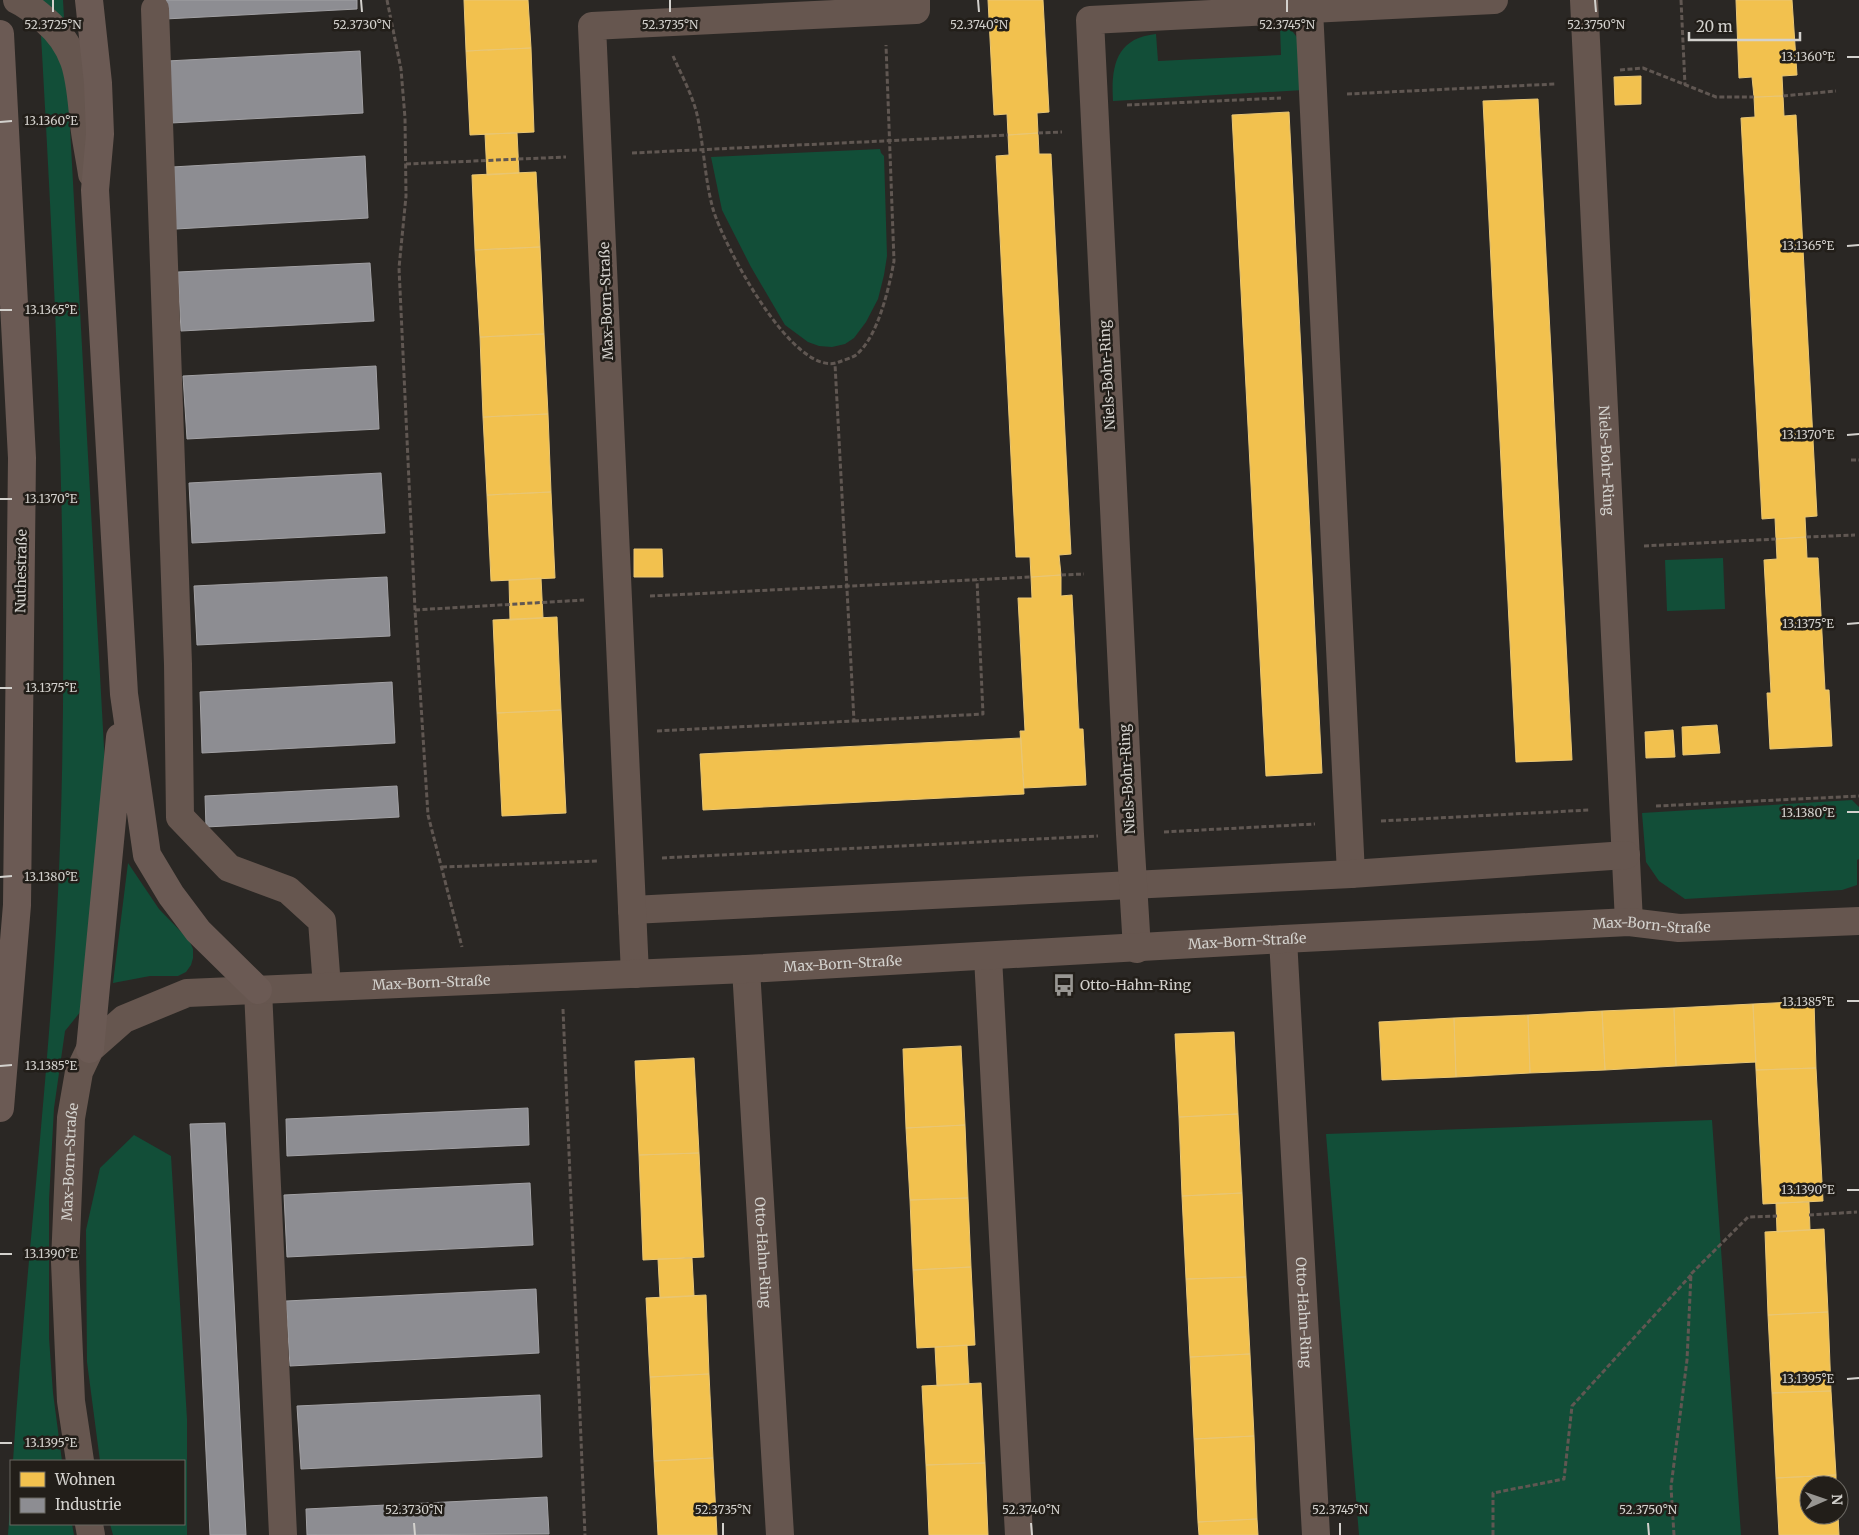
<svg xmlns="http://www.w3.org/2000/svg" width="1859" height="1535" font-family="Merriweather,serif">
	<rect width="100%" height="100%" fill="#2a2724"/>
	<path fill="#124e38" d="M39,0H63L106,784L81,1011L65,1031L54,1108L49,1200V1338L53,1393L62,1461H13C26,1256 53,1051 60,845C70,563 55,281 39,0Z
		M1280,27L1290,28L1299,40L1304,90L1113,101C1111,68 1115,38 1156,34L1158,61L1281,55Z
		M880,149L881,153L884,156L887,256L884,275L878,299L866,322L854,338L845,344L832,347L819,346L808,342L785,325L751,267L722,210L711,157Z
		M1723,558L1725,609L1667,611L1665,560Z
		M1852,800L1859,807V859L1857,860V885L1842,890L1685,899L1659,881L1646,862L1642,813Z
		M128,863L159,909L189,940L193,949V958L191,965L186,972L178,976H150L113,983Z
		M1712,1120L1741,1535H1359L1326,1134Z
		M134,1135L171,1156L187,1419V1535H113L110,1524H184V1461H100L87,1362L86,1230L100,1168Z
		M11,1492V1524H72L74,1535H8Z"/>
	<path fill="#f2c14e" stroke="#e9c674" d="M464,0H528L531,48L466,51Z
		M988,0H1043L1049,112L1037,113L1038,133L1008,135L1007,114L994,115Z
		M1736,0H1792L1797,75L1782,76L1783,96L1754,97L1752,77L1739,78Z
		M531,48L534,132L470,135L466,51Z
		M1641,76V104L1615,105L1614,77Z
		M1783,96L1784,116L1796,115L1817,516L1805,517L1806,537L1776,539L1775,518L1762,519L1741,118L1755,117L1754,97Z
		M1538,99L1572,760L1516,762L1483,101Z
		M1289,112L1322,773L1266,776L1232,115Z
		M517,133L519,173L487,175L485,134Z
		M1038,133L1039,154H1051L1071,554L1059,555L1061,575L1031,577L1030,557H1016L996,156L1009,155L1008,135Z
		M536,172L540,247L475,250L472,175Z
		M540,247L544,334L480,337L475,250Z
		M544,334L548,414L483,417L480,337Z
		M548,414L551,492L487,495L483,417Z
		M551,492L555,578L491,581L487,495Z
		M1806,537L1807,558H1818L1825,690H1829L1832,746L1770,749L1767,693H1771L1764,560L1777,559L1776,539Z
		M634,549H662L663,577H634Z
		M1061,575V596L1072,595L1079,729H1083L1086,785L1024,788L1020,731H1025L1018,598H1032L1031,577Z
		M541,578L543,618L510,620L509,580Z
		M557,617L561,710L497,713L493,620Z
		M561,710L566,813L502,816L497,713Z
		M1717,725L1720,753L1683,755L1682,727Z
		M1673,730L1675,757L1646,758L1645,732Z
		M1021,738L1024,794L703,810L700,754Z
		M1814,1001L1816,1068L1756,1070L1753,1004Z
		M1753,1004L1756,1062L1676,1066L1674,1008Z
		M1674,1008L1676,1066L1605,1070L1602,1011Z
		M1602,1011L1605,1070L1530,1073L1528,1015Z
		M1528,1015L1530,1073L1456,1077L1454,1018Z
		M1454,1018L1456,1077L1382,1080L1379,1022Z
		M1234,1032L1238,1114L1179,1117L1175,1034Z
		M961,1046L965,1125L906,1128L903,1049Z
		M694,1058L699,1153L639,1155L635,1061Z
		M1816,1068L1823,1201L1763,1204L1756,1070Z
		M1238,1114L1242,1193L1182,1196L1179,1117Z
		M965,1125L968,1198L910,1200L906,1128Z
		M699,1153L704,1257L643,1260L639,1155Z
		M1242,1193L1246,1277L1186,1279L1182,1196Z
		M968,1198L971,1267L913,1270L910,1200Z
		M1809,1202L1810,1230L1777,1232L1776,1203Z
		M1824,1229L1828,1312L1768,1315L1765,1232Z
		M692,1258L694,1296L660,1298L658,1259Z
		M971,1267L975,1345L917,1348L913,1270Z
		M1246,1277L1250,1354L1190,1357L1186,1279Z
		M706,1295L709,1374L650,1377L646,1298Z
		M1828,1312L1831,1391L1772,1393L1768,1315Z
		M967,1345L969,1384L937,1386L935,1347Z
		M1250,1354L1254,1436L1194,1439L1190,1357Z
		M709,1374L713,1458L654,1461L650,1377Z
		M981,1383L985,1463L926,1465L922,1386Z
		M1831,1391L1836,1475L1776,1478L1772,1393Z
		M1254,1436L1257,1519L1198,1522L1194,1439Z
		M713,1458L717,1535H658L654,1461Z
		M985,1463L988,1535H929L926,1465Z
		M1836,1475V1485H1809V1515H1838L1839,1535H1779L1776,1478Z
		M1257,1519L1258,1535H1199L1198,1522Z"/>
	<path fill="#8d8d92" stroke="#a2a1a4" d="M164,0H357V9L165,19Z
		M360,51L363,113L171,123L167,61Z
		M365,156L368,218L176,229L172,167Z
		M370,263L374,321L181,331L178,272Z
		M376,366L379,429L187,439L183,376Z
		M381,473L385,533L192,543L189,483Z
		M387,577L390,636L197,645L194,586Z
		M392,682L395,743L202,753L200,692Z
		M397,786L399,817L206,827L205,796Z
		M528,1108L529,1145L287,1156L286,1119Z
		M225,1123L246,1535H210L190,1124Z
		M530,1183L533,1245L287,1257L284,1195Z
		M536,1289L539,1353L290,1366L286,1301Z
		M540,1395L542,1457L301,1469L297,1406Z
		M547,1497L549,1534L307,1535L306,1509Z"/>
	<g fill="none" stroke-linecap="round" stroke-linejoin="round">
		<path stroke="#605752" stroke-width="3" stroke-dasharray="5 2.5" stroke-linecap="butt" d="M387,0L401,69L405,118L406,196L399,268L415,610L428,815L462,947
			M1681,0L1685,85
			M673,56C682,76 694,98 698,119C704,149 705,180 713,209C723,244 794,380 839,362C844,360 852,358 856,355C878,337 889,288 894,261L886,45
			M1620,70L1643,68L1716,97H1754
			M1347,94L1555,84
			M1783,96L1836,91
			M1127,105L1281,98
			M1038,133L1062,132
			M632,153L1008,135
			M406,164L566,157
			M1851,460H1859
			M1806,537L1855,535
			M1644,546L1776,539
			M1061,575L1084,574
			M650,596L1031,577
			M415,610L584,600
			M854,721L983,714L977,580
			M657,731L854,721L835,364
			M1656,806L1859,796
			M1381,821L1589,810
			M1164,832L1315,824
			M662,858L1098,836
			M442,867L598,861
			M563,1009L585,1535
			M1809,1215L1857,1212
			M1493,1535V1493L1564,1479L1572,1406L1691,1275
			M1674,1535L1671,1487L1687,1360L1691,1274L1748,1217L1777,1216"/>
		<g stroke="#66564f" stroke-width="28">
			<path d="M17,0C28,5 36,12 45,20C83,52 79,87 85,132C87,146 90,160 92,174"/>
			<path id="s1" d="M1584,0L1629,922"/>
			<path d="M155,9L178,664L180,817L229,868L288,890L322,921L327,987"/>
			<path d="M1309,9L1351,874"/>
			<path d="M632,910L1351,874L1626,855"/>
			<path id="s2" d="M1283,939L1316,1535"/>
			<path d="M1137,949L1130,834L1090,20L1494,0"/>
			<path d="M988,957L1019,1535"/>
			<path id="s3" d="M746,969L780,1535"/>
			<path d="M635,974L592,26L916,10V0"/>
			<path d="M258,990L283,1535"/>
			<path id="s4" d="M80,1461L71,1401L65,1262L71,1118L79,1072L90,1049L124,1019L187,993L746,969L1283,939L1629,922L1679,928L1859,921"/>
			<path d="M89,1524L91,1535"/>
		</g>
		<path stroke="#6b5a54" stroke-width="28" d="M89,0L98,83L100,134L95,190L124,694L147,855L171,895L198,931L258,990
			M0,34L22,458L17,905L0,1108
			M90,1049L120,737"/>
	</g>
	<path fill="none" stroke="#d3d1cd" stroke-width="2" d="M53,0V12M361,0L362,12M670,0V12M978,0L979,12M1287,0V12M1595,0L1596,12M1847,57H1859M0,122L12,121M1847,246L1859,245M0,310H12M1847,435L1859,434M0,499H12M1847,624L1859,623M0,688H12M1847,812H1859M0,877L12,876M1847,1001H1859M0,1066L12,1065M1847,1190H1859M0,1254H12M1847,1379L1859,1378M0,1443H12M414,1523L415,1535M723,1523V1535M1031,1523L1032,1535M1340,1523V1535M1648,1523L1649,1535"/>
	<defs>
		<symbol id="bus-bare" viewBox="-9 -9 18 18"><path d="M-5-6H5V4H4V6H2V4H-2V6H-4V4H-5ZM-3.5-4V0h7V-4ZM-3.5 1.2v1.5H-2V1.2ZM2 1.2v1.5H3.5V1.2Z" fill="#989692" stroke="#221e19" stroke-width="2.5" paint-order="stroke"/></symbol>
	</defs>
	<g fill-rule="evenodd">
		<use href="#bus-bare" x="1048" y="969" width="32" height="32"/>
	</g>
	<g text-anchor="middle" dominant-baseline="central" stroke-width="5" stroke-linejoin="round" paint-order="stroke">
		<g font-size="14" fill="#d3d1cd" stroke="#221e19">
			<text transform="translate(606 301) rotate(-92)">Max-Born-Straße</text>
			<text transform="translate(1107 375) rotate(-93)">Niels-Bohr-Ring</text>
			<text stroke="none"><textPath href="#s1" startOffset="461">Niels-Bohr-Ring</textPath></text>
			<text transform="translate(21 571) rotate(-89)">Nuthestraße</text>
			<text transform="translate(1127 779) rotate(-93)">Niels-Bohr-Ring</text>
			<text stroke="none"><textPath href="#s4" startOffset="1996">Max-Born-Straße</textPath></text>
			<text stroke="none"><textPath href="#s4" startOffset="1591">Max-Born-Straße</textPath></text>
			<text stroke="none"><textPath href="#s4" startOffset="1186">Max-Born-Straße</textPath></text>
			<text stroke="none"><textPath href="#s4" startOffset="774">Max-Born-Straße</textPath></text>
			<text stroke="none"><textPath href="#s4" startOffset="300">Max-Born-Straße</textPath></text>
			<text stroke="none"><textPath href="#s3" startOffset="284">Otto-Hahn-Ring</textPath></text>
			<text stroke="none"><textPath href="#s2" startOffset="374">Otto-Hahn-Ring</textPath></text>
		</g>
		<g font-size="14" fill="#d3d1cd" stroke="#221e19" text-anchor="start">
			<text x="1080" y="985">Otto-Hahn-Ring</text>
		</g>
	</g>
	<g font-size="12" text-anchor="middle" fill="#d3d1cd" stroke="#221e19" stroke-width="5" stroke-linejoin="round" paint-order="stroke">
		<text x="53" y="29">52.3725°N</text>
		<text x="362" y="29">52.3730°N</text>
		<text x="670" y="29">52.3735°N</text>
		<text x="979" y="29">52.3740°N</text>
		<text x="1287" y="29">52.3745°N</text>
		<text x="1596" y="29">52.3750°N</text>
		<text x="1808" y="61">13.1360°E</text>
		<text x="51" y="125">13.1360°E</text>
		<text x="1808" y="250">13.1365°E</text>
		<text x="51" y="314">13.1365°E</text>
		<text x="1808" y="439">13.1370°E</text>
		<text x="51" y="503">13.1370°E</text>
		<text x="1808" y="628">13.1375°E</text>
		<text x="51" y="692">13.1375°E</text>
		<text x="1808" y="817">13.1380°E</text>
		<text x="51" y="881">13.1380°E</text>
		<text x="1808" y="1006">13.1385°E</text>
		<text x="51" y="1070">13.1385°E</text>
		<text x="1808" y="1194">13.1390°E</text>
		<text x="51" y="1258">13.1390°E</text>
		<text x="1808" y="1383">13.1395°E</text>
		<text x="51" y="1447">13.1395°E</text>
		<text x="414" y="1514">52.3730°N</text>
		<text x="723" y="1514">52.3735°N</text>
		<text x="1031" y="1514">52.3740°N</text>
		<text x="1340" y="1514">52.3745°N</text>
		<text x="1648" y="1514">52.3750°N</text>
	</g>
	<rect x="10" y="1460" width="175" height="65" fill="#221e19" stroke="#696661"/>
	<rect x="20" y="1472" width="25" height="15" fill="#f2c14e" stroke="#696661"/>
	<text x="55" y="1485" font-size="15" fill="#d3d1cd">Wohnen</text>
	<rect x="20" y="1498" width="25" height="15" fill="#8d8d92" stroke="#696661"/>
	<text x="55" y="1510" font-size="15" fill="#d3d1cd">Industrie</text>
	<g transform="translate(1824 1500) rotate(88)"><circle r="24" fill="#221e19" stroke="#696661"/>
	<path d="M0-4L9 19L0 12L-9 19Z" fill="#989692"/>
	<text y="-8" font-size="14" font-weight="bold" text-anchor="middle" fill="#d3d1cd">N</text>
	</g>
	<path d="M1689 32v8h111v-8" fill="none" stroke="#d3d1cd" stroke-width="2.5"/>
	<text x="1696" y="32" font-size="15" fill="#d3d1cd" stroke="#221e19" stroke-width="4" paint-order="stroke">20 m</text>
</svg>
